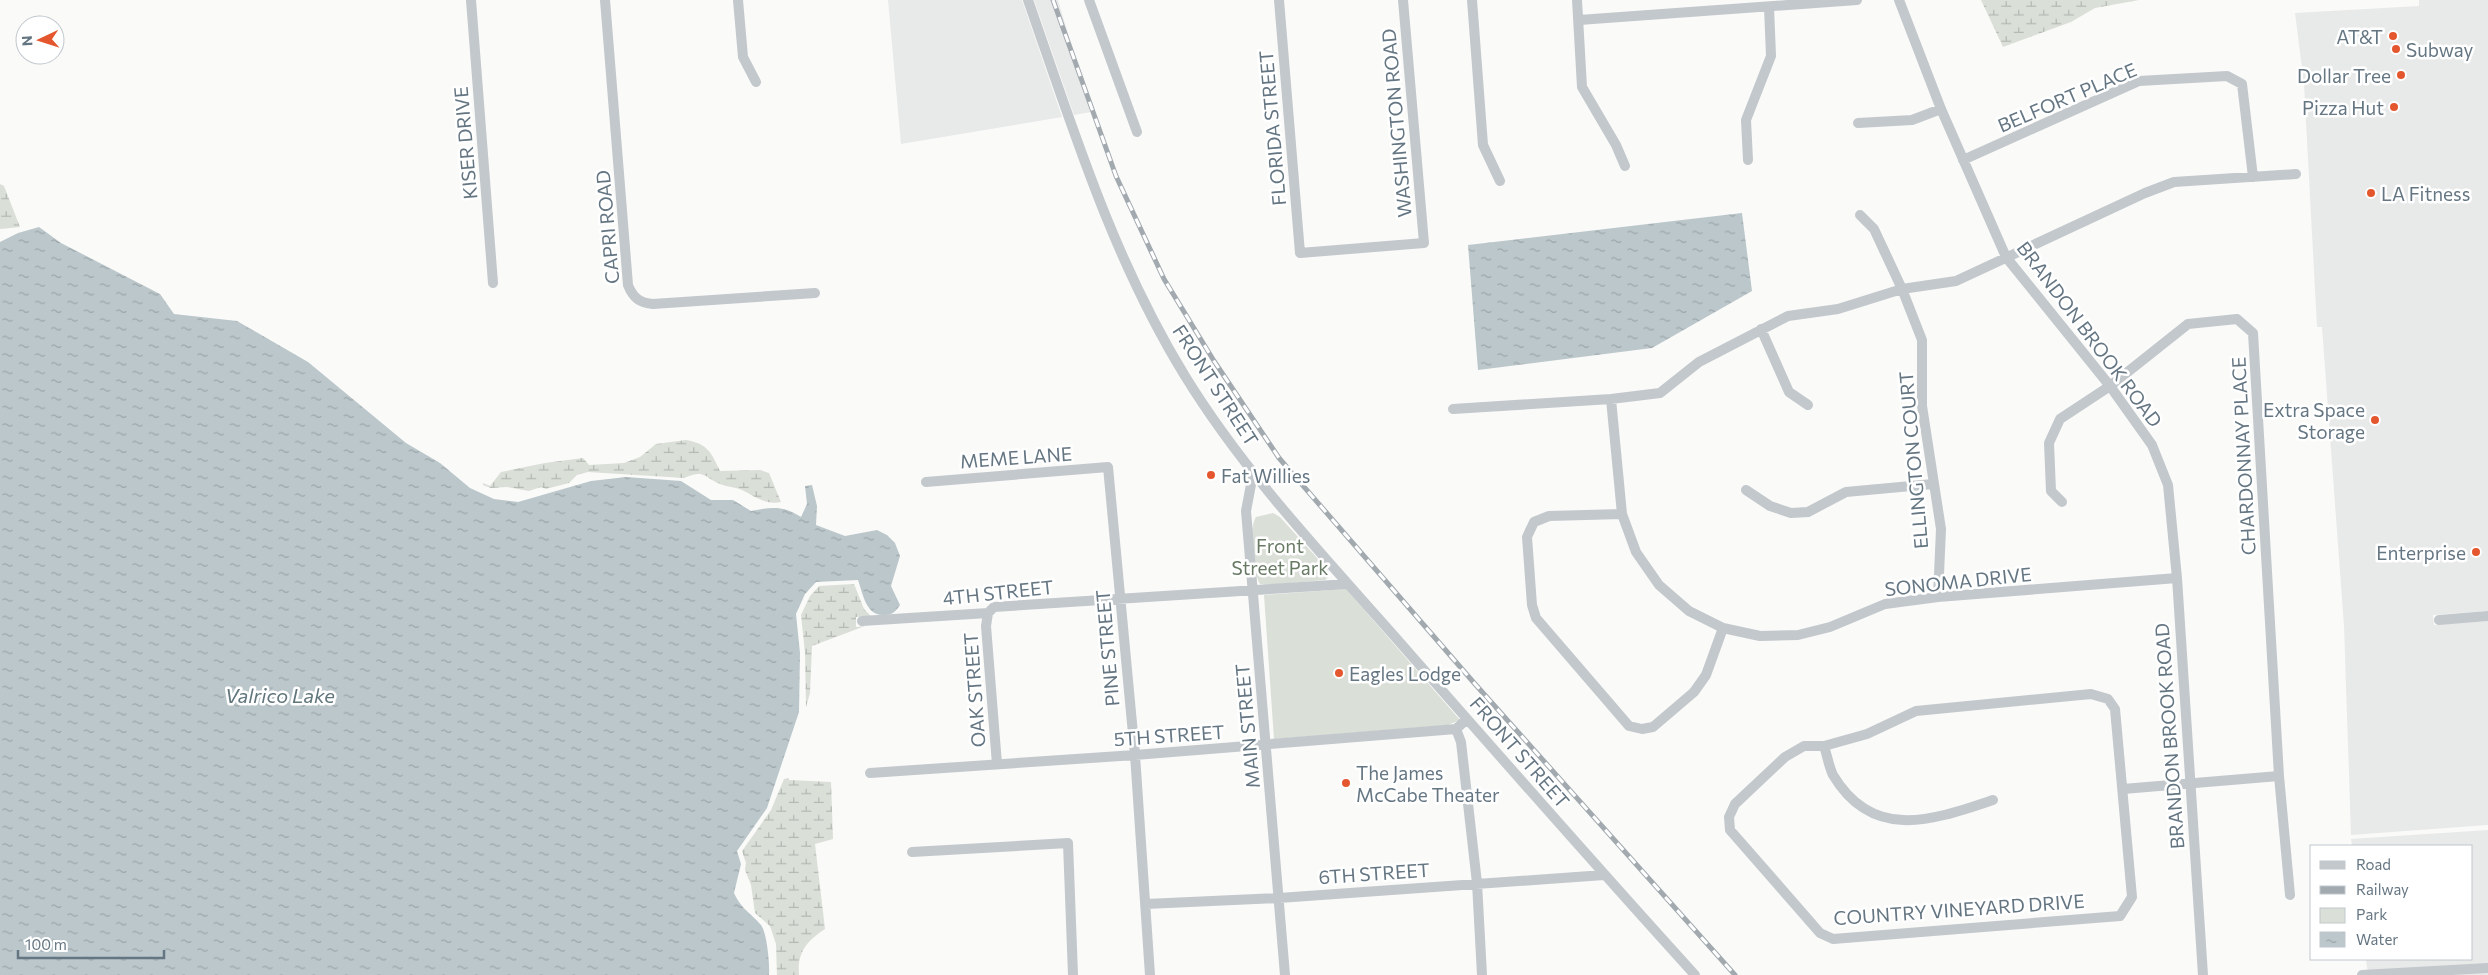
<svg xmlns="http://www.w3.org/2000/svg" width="2488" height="975" font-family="Commissioner,sans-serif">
	<defs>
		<pattern id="wetland-marsh" width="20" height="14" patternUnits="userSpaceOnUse" patternTransform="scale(1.25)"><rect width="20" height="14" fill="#dadfd7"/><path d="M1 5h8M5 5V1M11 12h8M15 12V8" fill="none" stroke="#b4b9b4"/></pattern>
		<pattern id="water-ripples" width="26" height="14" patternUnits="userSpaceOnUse" patternTransform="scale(1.25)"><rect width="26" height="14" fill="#bbc7cb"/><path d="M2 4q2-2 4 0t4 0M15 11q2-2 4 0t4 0" fill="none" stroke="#9ca6aa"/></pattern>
	</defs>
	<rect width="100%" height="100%" fill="#fafaf8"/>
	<path fill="#e8e9e9" d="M888,0H1022L1062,117L901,144Z
		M1034,0H1058L1091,112L1074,115Z
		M2419,0H2488V611L2433,615L2434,625L2488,621V825L2351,835L2344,626L2322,327H2317L2304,84L2295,13L2419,6Z
		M2488,830V975H2368L2366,959H2472V846H2352L2351,839Z"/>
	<path fill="#dadfd7" d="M1273,513L1280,517L1328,570L1330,576L1325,580L1266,585L1260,584C1252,571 1248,530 1256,517Z
		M1346,589L1460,720L1448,725L1274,739L1264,595Z"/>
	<path fill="url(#wetland-marsh)" d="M1981,0H2139L2095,8L2071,22L2003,47Z
		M0,184L4,186L20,227L0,229Z
		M686,440C708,444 711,452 720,471L760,470L769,473L781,502C765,505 756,497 742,490C735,487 729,487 723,485C704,479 707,468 684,478L588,472L577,475L569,483L546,489L541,487L529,491L507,487L491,488L483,485V483L490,486L501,472L545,463L583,458L589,465L624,463L640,457L656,444Z
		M854,584L864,609L871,616L856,617V627L865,626L812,646L810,693L806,707L805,653L801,615L810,596L819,586Z
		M789,778V780L831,782L833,839L815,844L825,929C807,941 797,952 799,975H777L776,944L770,926L755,913L751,885L745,870L746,863L742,851L771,810L784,779Z"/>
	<path fill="url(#water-ripples)" d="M1742,213L1752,291L1652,348L1478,370L1468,245Z
		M39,227L61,243L160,294L174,314L237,321L308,362L406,443L440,463L470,488L494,499L518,502L591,481L626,477L681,481L711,500H733L751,511C771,507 783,505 801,517L807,504L805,486L812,485L817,506L816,525L845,536L877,530L887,535L895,543L900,556L891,586L900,605C896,611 893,615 884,615C866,616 863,594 858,580L816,582L805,594L796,614L800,653L799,712L767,808L737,851L741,864L734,893C742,910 750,912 761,925C767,933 770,965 769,975H0V242L18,233Z"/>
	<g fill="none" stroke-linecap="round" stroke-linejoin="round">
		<path stroke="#c3c8cc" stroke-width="10" d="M471,0L493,283
			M605,0L628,285C633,298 640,303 653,304L815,293
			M738,0L743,57L756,82
			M1028,0C1073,129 1113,259 1185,376C1244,472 1322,554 1396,638C1495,751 1594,864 1695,975
			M1089,0L1137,132
			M1279,0L1300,253L1424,243L1403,0
			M1472,0L1483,145L1500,181
			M1577,0L1582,87L1616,145L1625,166
			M1899,0L1941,109L2006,257L2110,386L2152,445L2168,485L2177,578L2203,975
			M1579,20L1857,0
			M1858,123L1912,120L1941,109
			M1748,160L1746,120L1771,56L1769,7
			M1963,160L2139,81L2227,76L2242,84L2253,177
			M1860,215L1874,229L1902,289L1922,340V406L1941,529L1938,597
			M1761,329L1789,392L1808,405
			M1611,399L1622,514L1636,552L1659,585L1689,611L1723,628L1760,636L1798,635L1830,627L1885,604L1938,597L2177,578
			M1453,409L1611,399L1660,393L1699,362L1788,316L1838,309L1902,289L1956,281L2145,193L2174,182L2296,174
			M1253,474L1246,511L1285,975
			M926,482L1108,467L1135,755L1150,975
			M1746,490L1770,506L1791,513L1808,512L1846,492L1933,484
			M2062,502L2051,491L2049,443L2060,419L2110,386L2188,324L2237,319L2253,333L2279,776L2290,895
			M1622,514L1549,516L1534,522L1527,537L1532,605L1536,618L1629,726L1642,729L1653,727L1694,692L1706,675L1723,628
			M988,613L986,626L997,764
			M2439,620L2488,616
			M862,621L988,613L994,607L1348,584
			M2091,694L2108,699L2115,709L2132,897L2120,916L1833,939L1820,933L1730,830L1729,817L1735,804L1785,757L1804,746H1824L1867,734L1916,711Z
			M1456,729L1461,742L1477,883L1482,975
			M1824,746C1827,755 1829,767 1833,775C1873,842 1933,820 1993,800
			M870,773L1135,755L1456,729L1467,719
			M2123,789L2279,776
			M912,852L1068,843L1073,975
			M1146,904L1279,898L1604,875
			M2362,975L2488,968"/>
		<defs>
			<path id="rail" d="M1053,0L1116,176L1164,279L1214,361L1279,458L1475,684L1735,975"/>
		</defs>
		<use href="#rail" stroke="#a2aab0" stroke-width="5"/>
		<use href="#rail" stroke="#fff" stroke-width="3" stroke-dasharray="9" stroke-linecap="butt"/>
	</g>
	<g fill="#e4572e" stroke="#fff" stroke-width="2">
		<circle cx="2393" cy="36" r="5"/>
		<circle cx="2396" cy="49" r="5"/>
		<circle cx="2401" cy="75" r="5"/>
		<circle cx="2394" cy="107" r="5"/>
		<circle cx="2371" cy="193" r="5"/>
		<circle cx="2375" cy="420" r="5"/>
		<circle cx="1211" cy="475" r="5"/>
		<circle cx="2476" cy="552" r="5"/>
		<circle cx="1339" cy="673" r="5"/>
		<circle cx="1346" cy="783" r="5"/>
	</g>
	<g text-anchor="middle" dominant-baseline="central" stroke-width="5" stroke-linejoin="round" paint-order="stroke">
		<g font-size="19" fill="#657683" stroke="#fff" text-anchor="end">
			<text x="2383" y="36">AT&amp;T</text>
			<text x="2406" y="49" text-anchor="start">Subway</text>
			<text x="2391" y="75">Dollar Tree</text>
			<text x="2384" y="107">Pizza Hut</text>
			<text x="2381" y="193" text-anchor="start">LA Fitness</text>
			<text x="2365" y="409">Extra Space<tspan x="2365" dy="22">Storage</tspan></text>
			<text x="1221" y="475" text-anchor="start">Fat Willies</text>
			<text x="2466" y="552">Enterprise</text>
			<text x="1349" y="673" text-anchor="start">Eagles Lodge</text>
			<text x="1356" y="772" text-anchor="start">The James<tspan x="1356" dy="22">McCabe Theater</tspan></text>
		</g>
		<g font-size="19" fill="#657683" stroke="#fff">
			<text transform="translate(2067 97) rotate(-23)">BELFORT PLACE</text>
			<text transform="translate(1396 123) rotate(-95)">WASHINGTON ROAD</text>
			<text transform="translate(1272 128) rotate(-95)">FLORIDA STREET</text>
			<text transform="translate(465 143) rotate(-95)">KISER DRIVE</text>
			<text transform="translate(607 227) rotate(-95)">CAPRI ROAD</text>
			<text transform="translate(2090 334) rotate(53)">BRANDON BROOK ROAD</text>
			<text transform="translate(1216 385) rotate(57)">FRONT STREET</text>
			<text transform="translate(2243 456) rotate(-93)">CHARDONNAY PLACE</text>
			<text transform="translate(1016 457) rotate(-4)">MEME LANE</text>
			<text transform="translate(1913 460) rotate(-95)">ELLINGTON COURT</text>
			<text transform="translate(1958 581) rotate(-6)">SONOMA DRIVE</text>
			<text transform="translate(998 592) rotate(-6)">4TH STREET</text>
			<text transform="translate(1107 648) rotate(-95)">PINE STREET</text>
			<text transform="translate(974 690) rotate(-94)">OAK STREET</text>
			<text transform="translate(1247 726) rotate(-95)">MAIN STREET</text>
			<text transform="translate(1169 735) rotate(-4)">5TH STREET</text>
			<text transform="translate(2169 736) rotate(-94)">BRANDON BROOK ROAD</text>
			<text transform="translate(1520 752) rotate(49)">FRONT STREET</text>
			<text transform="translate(1374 873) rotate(-4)">6TH STREET</text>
			<text transform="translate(1959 909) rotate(-4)">COUNTRY VINEYARD DRIVE</text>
		</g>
		<g font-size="19" fill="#687a64" stroke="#fff">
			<text x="1280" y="545">Front<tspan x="1280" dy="22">Street Park</tspan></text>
		</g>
		<g font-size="20" font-style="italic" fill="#60757c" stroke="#fff">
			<text x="280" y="695">Valrico Lake</text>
		</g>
	</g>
	<rect x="2310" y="845" width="162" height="115" fill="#ffffff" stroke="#c1c8cd"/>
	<rect x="2320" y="861" width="25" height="8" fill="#c3c8cc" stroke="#c1c8cd"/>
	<text x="2356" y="870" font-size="15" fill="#657683">Road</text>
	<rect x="2320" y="886" width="25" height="8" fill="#a2aab0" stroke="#c1c8cd"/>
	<text x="2356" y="895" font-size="15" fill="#657683">Railway</text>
	<rect x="2320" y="908" width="25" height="15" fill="#dadfd7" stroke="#c1c8cd"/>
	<text x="2356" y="920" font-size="15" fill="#657683">Park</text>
	<rect x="2320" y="932" width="25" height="15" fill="url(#water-ripples)" stroke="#c1c8cd"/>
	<text x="2356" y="945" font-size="15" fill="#657683">Water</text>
	<g transform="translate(40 40) rotate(266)"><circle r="24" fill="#ffffff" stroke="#c1c8cd"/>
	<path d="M0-4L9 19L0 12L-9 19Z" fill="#e4572e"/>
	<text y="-8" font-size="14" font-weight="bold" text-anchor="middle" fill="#657683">N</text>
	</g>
	<path d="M18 950v8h146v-8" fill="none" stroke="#657683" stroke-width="2.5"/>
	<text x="25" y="950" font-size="15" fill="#657683" stroke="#ffffff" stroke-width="4" paint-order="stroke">100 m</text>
</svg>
